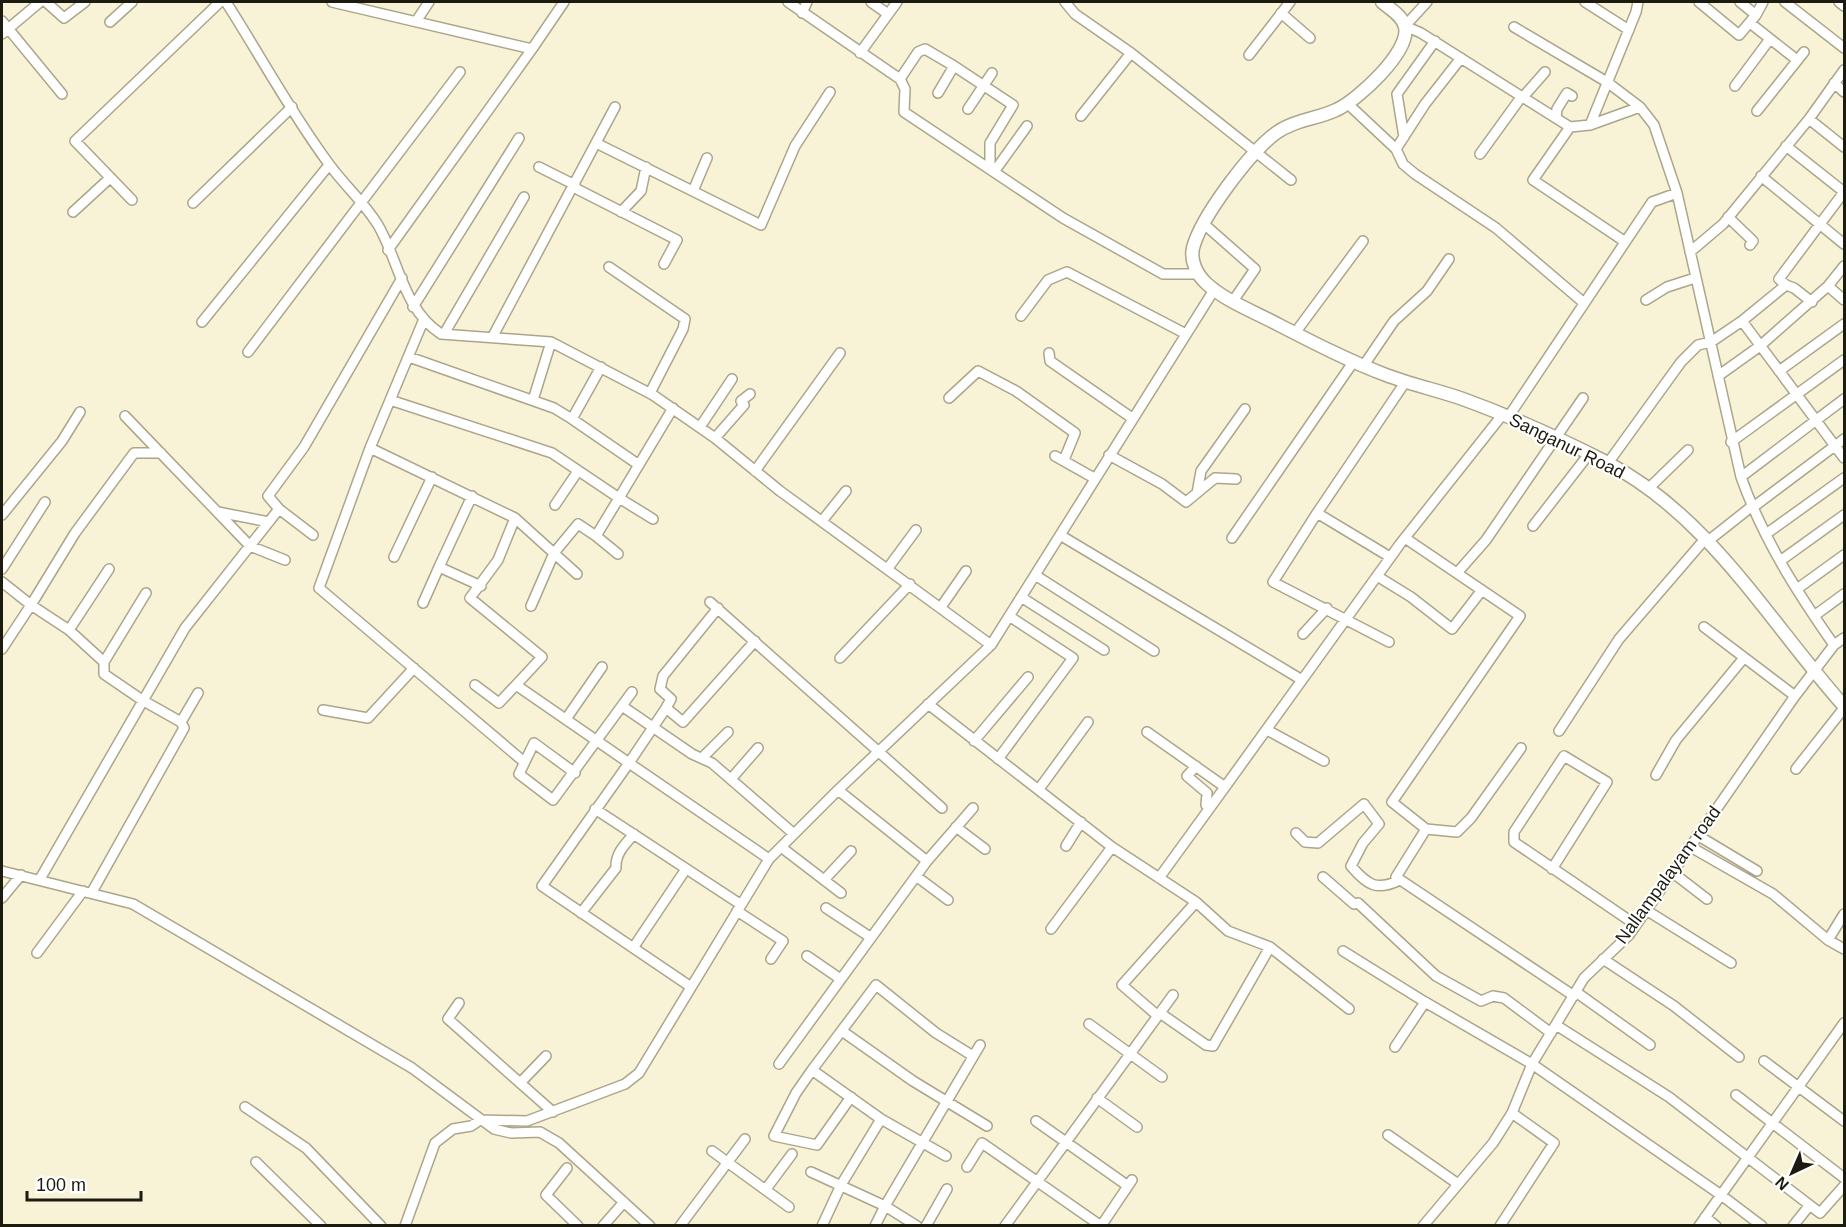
<svg xmlns="http://www.w3.org/2000/svg" width="1846" height="1227" font-family="Arial,sans-serif">
	<rect width="100%" height="100%" fill="#f8f3d6"/>
	<g fill="none" stroke-linecap="round" stroke-linejoin="round">
		<defs>
			<path id="minor" d="M46,2L64,18L85,2
				M226,2C260,55 291,113 329,164C344,185 364,202 378,225C399,261 403,309 441,334L551,342L653,395L715,438L780,491L991,645
				M332,2L532,49L564,2
				M788,2L900,79L905,89L904,112L1063,218L1163,274H1196
				M871,2L888,14
				M1065,2L1075,14L1131,53
				M1427,2L1405,26L1421,33L1570,127L1590,125L1640,107L1654,125L1677,193L1741,477C1763,539 1797,592 1834,645
				M1585,2L1629,30
				M1699,2L1739,35L1756,15L1763,2
				M1740,2L1756,15
				M1785,2L1844,48
				M1839,2L1844,6
				M802,13L807,2
				M1281,13L1310,38
				M417,20L429,2
				M2,21L62,94
				M110,22L132,2
				M1750,23L1797,60
				M1514,27L1607,82L1640,107
				M2,34L40,2
				M860,53L897,2
				M1249,55L1290,2
				M900,79L918,52L925,49L954,66
				M1834,83L1844,92
				M1735,86L1770,39
				M938,93L954,66L1013,105L990,143V169
				M1523,97L1545,72
				M1348,104L1396,149L1403,164L1415,174L1496,228L1584,303
				M968,109L992,73
				M1757,111L1804,52
				M1081,116L1131,53L1291,180
				M1556,118L1557,109L1567,93L1572,96
				M1809,119L1844,147
				M1590,125L1636,12L1638,2
				M1570,127L1533,180L1624,241
				M1404,137L1397,94L1435,41
				M596,143L761,225L795,146L830,92
				M1786,146L1844,192
				M1396,149L1425,104L1461,58
				M1480,154L1522,96
				M539,167L575,185
				M994,172L1027,126
				M1761,176L1844,244
				M573,187L677,240L664,264
				M693,191L707,158
				M132,200L75,141L220,2
				M193,203L292,107
				M73,212L110,178
				M621,212L641,191L646,167
				M1728,217L1753,241L1750,245
				M1204,224L1255,269L1233,301
				M388,250L532,49
				M1690,252L1723,224L1809,119L1844,70
				M609,267L685,319L683,329L650,393
				M1786,285L1794,288L1812,302
				M1828,286L1844,266
				M1646,300L1667,287L1695,278
				M413,307L519,138
				M1021,316L1048,280L1067,272L1186,334
				M424,319L370,448L319,588L523,761
				M1742,321L1786,285L1779,279L1844,192
				M202,322L329,165
				M1295,333L1363,241
				M444,334L524,197
				M493,336L615,107
				M248,352L460,72
				M1049,353L1050,361L1132,418
				M409,357L554,408L572,419L601,367
				M1364,365L1394,321L1427,291L1449,259
				M1779,371L1844,324
				M1718,376L1760,346L1828,286L1844,300
				M949,398L978,371L1016,391L1075,433L1064,460
				M390,400L552,453L619,498L596,536L578,524L554,553L531,606
				M533,400L551,342
				M125,416L250,546L285,560
				M1509,416L1652,202L1677,193
				M572,419L639,465
				M700,427L732,379
				M715,438L744,405L741,401L750,394
				M1731,442L1844,360
				M370,448L515,518L498,560L470,598L542,657L516,685L629,763L666,708L683,722L755,641
				M1109,455L1162,484L1186,502L1215,478L1236,479
				M1055,456L1094,478
				M1608,463L1681,362L1698,345L1711,342L1742,321L1844,458
				M755,471L840,353
				M1741,477L1844,399
				M1648,489L1688,450
				M1197,493L1201,471L1245,409
				M472,496L439,567L481,586
				M555,505L578,471
				M1752,508L1844,439
				M279,509L313,535
				M218,512L269,522
				M1317,513L1273,582L1389,642
				M2,515L62,441L80,412
				M515,518L577,574
				M653,519L619,498L673,408
				M822,521L846,491
				M1533,526L1589,454
				M1766,534L1844,478
				M1060,535L1302,680
				M596,536L618,554
				M1232,538L1354,361
				M1405,538L1520,616L1392,802L1426,829L1396,877L1574,996
				M1708,541L1751,507
				M394,557L432,477
				M1390,557L1317,513L1406,381
				M1780,561L1844,515
				M888,568L916,530
				M2,569L45,502
				M1457,573L1486,540L1583,398
				M1035,575L1154,651
				M1377,576L1411,597L1452,629L1482,590
				M2,582L31,605L75,533L134,453H161
				M1797,589L1844,555
				M1021,597L1104,650
				M710,602L942,808
				M423,603L439,567
				M941,607L966,571
				M1814,616L1844,594
				M1704,627L1795,696
				M69,630L104,662
				M1303,634L1327,608
				M2,649L31,605L69,630L109,569
				M840,658L910,584
				M475,685L499,703L516,685
				M928,704L1112,847L1196,902L1122,985L1158,1016
				M622,706L692,754L712,763L794,834
				M666,708L671,699L660,689L663,676L718,608
				M323,710L368,718L414,668
				M566,719L602,667
				M181,722L198,693
				M1267,730L1324,761
				M1559,731L1619,639L1705,539
				M1147,732L1225,787L1400,544L1503,414
				M974,741L1028,677
				M702,758L728,732
				M998,759L1073,658L1009,616
				M1196,766L1187,776L1207,793L1206,805
				M1796,769L1844,708
				M575,773L534,743L519,774L553,800L632,692
				M1656,775L1676,740L1743,659
				M731,779L758,748
				M1039,789L1088,722
				M838,790L927,861L973,808
				M595,809L740,904
				M956,827L985,849
				M1426,829L1457,832L1471,818L1521,748
				M1296,833L1305,842L1318,843L1364,804L1379,824L1363,843L1351,866C1368,886 1377,891 1400,880
				M1697,835L1757,871
				M1066,846L1081,822
				M1689,846L1773,894L1828,940L1844,949
				M781,847L841,893
				M1552,869L1607,782L1564,756L1514,832V842L1636,925
				M2,871L133,904L412,1068L494,1129L511,1133L540,1132L559,1143L650,1226
				M1672,872L1707,899
				M916,876L948,900
				M1323,877L1354,904L1358,903L1436,976L1481,1001L1493,996L1504,998L1551,1033
				M1159,878L1225,787
				M40,879L185,628L279,509L268,496L304,447L402,278
				M824,880L851,851
				M92,892L184,728L181,722L142,700L104,674V662L146,593
				M2,898L21,875
				M1196,902L1228,931L1270,947L1349,1009
				M826,908L870,937
				M1646,910L1731,963
				M737,911L783,941L771,959
				M581,913L616,868C615,854 625,844 634,834
				M1051,929L1112,847
				M1828,940L1844,914
				M633,948L686,869
				M1343,951L1425,1002
				M37,953L83,891
				M807,956L839,978
				M1603,959L1674,1006L1739,1057
				M691,987L542,886L629,763L769,859
				M1576,992L1650,1045
				M459,1003L448,1019L553,1112
				M1160,1013L1206,1045L1213,1046L1270,947
				M1089,1024L1162,1077
				M1556,1025L1669,1097L1820,1213L1844,1186
				M842,1031L913,1081L987,1126
				M1395,1047L1425,1002L1532,1064L1721,1195L1844,1023
				M1764,1061L1844,1121
				M779,1064L927,861
				M812,1070L796,1093L774,1136L817,1145L851,1097
				M520,1083L546,1056
				M1736,1095L1844,1178
				M1097,1098L1137,1127
				M245,1107L306,1148L381,1226
				M1036,1121L1128,1186
				M1388,1135L1458,1184
				M712,1151L789,1207
				M946,1156L881,1119L812,1070L876,985L936,1033L973,1056
				M256,1162L321,1226
				M967,1167L982,1143L1101,1226
				M567,1168L546,1195L578,1226
				M811,1172L885,1206L875,1226
				M766,1189L792,1154
				M1705,1217L1716,1226
				M405,1226L435,1143L453,1129L471,1126L480,1120L527,1121L625,1084L639,1073L769,859L838,790L991,645L1214,290
				M603,1226L624,1202
				M680,1226L745,1139
				M822,1226L841,1185L881,1119
				M917,1226L885,1206L980,1045
				M926,1226L947,1189
				M1005,1226L1173,995
				M1101,1226L1132,1180
				M1423,1226L1493,1143L1512,1113L1532,1064L1584,978L1629,935L1795,696L1834,645L1844,638
				M1500,1226L1554,1143L1512,1113
				M1699,1226L1721,1195L1762,1226
				M1793,1226L1809,1206"/>
			<path id="major" d="M1382,2C1390,9 1403,16 1405,27C1411,51 1357,101 1336,110C1317,119 1294,120 1276,133C1250,152 1201,217 1193,248C1190,261 1197,275 1207,284C1227,302 1255,312 1279,325C1314,343 1349,361 1386,375C1410,384 1436,390 1460,398C1510,416 1559,438 1606,462C1710,516 1769,622 1844,706"/>
		</defs>
		<use href="#minor" stroke="#aba68b" stroke-width="12"/>
		<use href="#major" stroke="#aba68b" stroke-width="15"/>
		<use href="#minor" stroke="#fff" stroke-width="9"/>
		<use href="#major" stroke="#fff" stroke-width="12"/>
	</g>
	<g text-anchor="middle" dominant-baseline="central" stroke-width="4.5" stroke-linejoin="round" paint-order="stroke">
		<g font-size="18" fill="#1c1b10" stroke="#fff">
			<text transform="translate(1567 446) rotate(26)">Sanganur Road</text>
			<text transform="translate(1668 875) rotate(-54)">Nallampalayam road</text>
		</g>
	</g>
	<rect width="1846" height="1227" fill="none" stroke="#1c1b10" stroke-width="6"/>
	<g transform="translate(1792 1173) rotate(224)" stroke="#ffffff" stroke-width="4.5" paint-order="stroke">
	<path d="M0-4.5L10 22L0 15L-10 22Z" fill="#1c1b10"/>
	<text y="-9" font-size="16" font-weight="bold" text-anchor="middle" fill="#1c1b10">N</text>
	</g>
	<path d="M27 1191v9h114v-9" fill="none" stroke="#1c1b10" stroke-width="3"/>
	<text x="36" y="1191" font-size="18" fill="#1c1b10" stroke="#ffffff" stroke-width="4.5" paint-order="stroke">100 m</text>
</svg>
